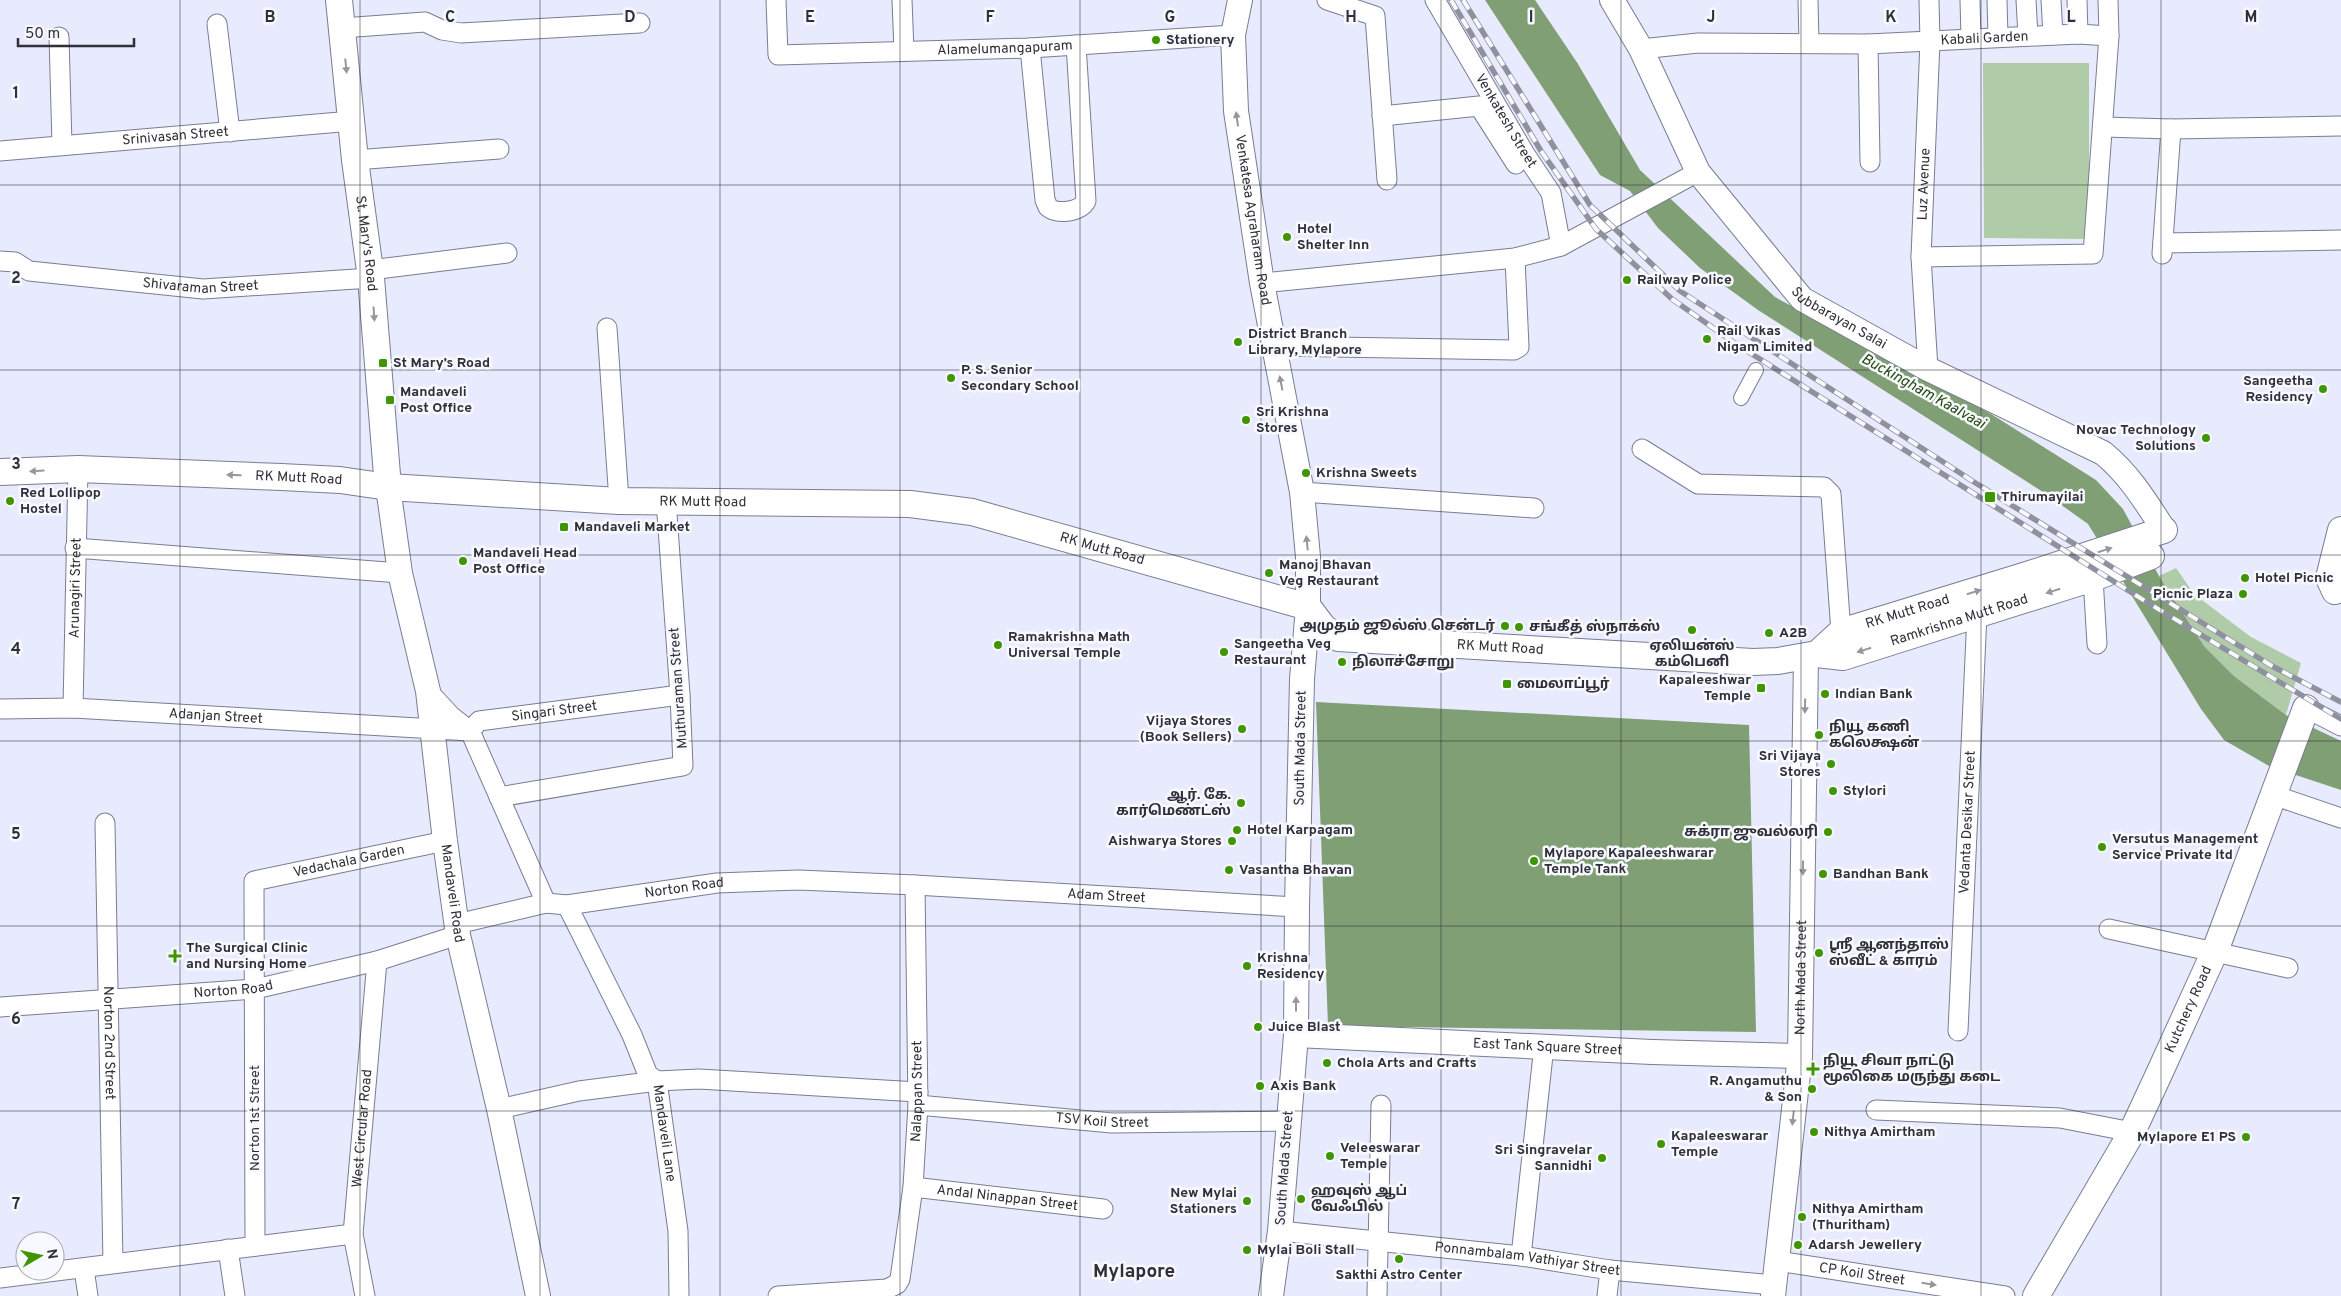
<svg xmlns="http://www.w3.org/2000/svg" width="2341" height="1296" font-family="Overpass,'Noto Sans Tamil',sans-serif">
	<rect width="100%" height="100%" fill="#e8ebfe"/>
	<path fill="#b0cba7" d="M1983,63H2089V239L1984,238Z
		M2176,568L2194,594L2251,637L2301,663L2286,715L2234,676L2204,646L2159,576Z"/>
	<path fill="#809f75" d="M1485,0H1535L1578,64L1640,170L1775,297L1991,414L2096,480L2123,509L2159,576L2204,646L2234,676L2286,715L2341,741V790L2269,766L2224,740L2201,709L2088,524L2046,494L1758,310L1700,268L1658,228L1630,191L1600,175Z
		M1316,702L1749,725L1756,1032L1328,1026Z"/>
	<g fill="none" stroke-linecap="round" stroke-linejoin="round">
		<defs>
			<path id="pedestrian" d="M1741,398L1756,370"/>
			<g id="minor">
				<path id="s1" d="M776,0L778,55L1030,48L1233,35"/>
				<path d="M902,0L904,51"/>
				<path d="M1327,0L1375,16L1387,180"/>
				<path id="s2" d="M1435,0L1525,154L1551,193L1561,246"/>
				<path d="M1808,0L1809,43"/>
				<path d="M1970,0L1971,38"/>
				<path d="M1997,0L1998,37"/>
				<path d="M2026,0L2028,36"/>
				<path d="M2051,0L2053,35"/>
				<path d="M2077,0L2078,34"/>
				<path d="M2108,0L2109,36"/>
				<path d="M217,24L230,132"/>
				<path d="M342,28L425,22L442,30L461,33L640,23"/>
				<path d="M59,37L62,145"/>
				<path d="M1868,44L1870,162"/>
				<path d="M1030,48L1045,200L1048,207C1057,215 1080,212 1086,201L1076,45"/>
				<path id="s3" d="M1641,49L1698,43L1868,44L2078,34L2109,36L2093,254L1921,257"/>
				<path d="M1382,116L1479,106L1516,164"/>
				<path d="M2104,127L2171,129L2341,126"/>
				<path id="s4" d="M0,151L352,121"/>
				<path d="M355,160L499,149"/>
				<path d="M2163,243L2341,240"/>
				<path d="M2162,254L2171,129"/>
				<path id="s5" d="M0,261L15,262L29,271L203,289L371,278"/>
				<path d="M370,270L507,253"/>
				<path d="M1262,283L1515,258L1561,246L1698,172"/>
				<path d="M607,328L619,501"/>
				<path d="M1274,346L1514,350L1519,347L1515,258"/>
				<path id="s6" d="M1928,369L1921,257L1930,42L1929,0"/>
				<path d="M1642,449L1698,484L1824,487L1831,494L1841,632"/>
				<path d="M1302,492L1534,508"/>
				<path d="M75,548L400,573"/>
				<path d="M2093,578L2097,644"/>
				<path d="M428,691L451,716L470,731L546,903"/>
				<path id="s7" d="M73,708L78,469"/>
				<path d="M2306,708L2341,726"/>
				<path id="s8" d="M0,709L73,708L470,731L479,721L680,695"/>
				<path d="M2273,795L2341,818"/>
				<path d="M499,797L683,766L680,695L667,514"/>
				<path id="s9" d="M105,823L113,1263"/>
				<path id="s10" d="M567,905L632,1035L648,1075L657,1081L678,1231L679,1296"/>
				<path id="s11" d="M457,924L546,903L567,905L717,883L799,880L915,885L1297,907"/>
				<path d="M2109,929L2288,968"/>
				<path id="s12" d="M0,1007L255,989L377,961L458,935"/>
				<path id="s13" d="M1958,1031L1977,614"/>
				<path id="s14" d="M918,1105L1112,1123L1289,1121"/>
				<path d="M499,1109L579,1091L657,1081L699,1079L918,1092"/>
				<path d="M1876,1110L2060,1118L2132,1132"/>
				<path id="s15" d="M913,1187L1103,1209"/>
				<path id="s16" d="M1280,1231L1521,1256L1610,1270L1774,1285"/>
				<path id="s17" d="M255,1246L254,881L445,841"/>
				<path d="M228,1249L235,1296"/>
				<path d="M1521,1256L1544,1046"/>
				<path id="s18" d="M1777,1261L2005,1296"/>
				<path d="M84,1269L88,1296"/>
				<path d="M0,1278L353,1234"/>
				<path id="s19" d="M365,1296L353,1234L377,961"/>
				<path id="s20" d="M778,1296L887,1289L897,1284L900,1279L913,1187L918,1105L915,885"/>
				<path d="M1377,1296L1381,1105"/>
				<path d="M1607,1296L1610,1270"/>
			</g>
			<g id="tertiary">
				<path id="s21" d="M1240,0L1233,35L1236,111L1262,283L1302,492L1308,557V607L1302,679L1297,907L1296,1035L1280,1231L1271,1296"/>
				<path id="s22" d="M1612,0L1641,49L1698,172L1802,299L1928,369L2103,453C2129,474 2146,502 2164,530"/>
				<path id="s23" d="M388,487L400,573L428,691L445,841L458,935L499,1109L538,1296"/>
				<path id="s24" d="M1296,1035L1652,1052L1800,1056"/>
				<path id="s25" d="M1773,1296L1800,1056L1806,657"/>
			</g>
			<g id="secondary">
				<path id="s26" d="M339,0L355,160L371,278L388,487"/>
				<path id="s27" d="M0,472L78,469L281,477L340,480L388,487L619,501L910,504L972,512L1308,607L1323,627L1338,638L1753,662L1778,661L1817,654L1841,632L2024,576L2164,530"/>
				<path d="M2335,591L2329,578L2341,530"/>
				<path id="s28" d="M1817,654L1843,657L2093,578L2151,556"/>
				<path id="s29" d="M2036,1296L2132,1132L2159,1074L2215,951L2306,708"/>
			</g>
		</defs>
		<use href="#pedestrian" stroke="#7a7d92" stroke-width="16"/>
		<use href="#minor" stroke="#7a7d92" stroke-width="21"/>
		<use href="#tertiary" stroke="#7a7d92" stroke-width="26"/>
		<use href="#secondary" stroke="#7a7d92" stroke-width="28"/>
		<use href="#pedestrian" stroke="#fff" stroke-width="14"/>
		<use href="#minor" stroke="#fff" stroke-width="19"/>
		<use href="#tertiary" stroke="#fff" stroke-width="24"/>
		<use href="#secondary" stroke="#fff" stroke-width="26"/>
		<defs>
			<path id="rail" d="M1451,0L1541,151L1596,229L1672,299L1736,344L2145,601L2341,719
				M1463,0L1590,205L1680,291L1974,482L2272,666L2341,702"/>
		</defs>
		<use href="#rail" stroke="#8f919f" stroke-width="5.5"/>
		<use href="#rail" stroke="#f8f9fe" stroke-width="4" stroke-dasharray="11" stroke-linecap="butt"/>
	</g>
	<defs><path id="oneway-solid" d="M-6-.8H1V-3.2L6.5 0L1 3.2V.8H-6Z" transform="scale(1.25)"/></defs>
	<g fill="#96979c">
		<use href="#oneway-solid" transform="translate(346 66) rotate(84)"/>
		<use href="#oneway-solid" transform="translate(1237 119) rotate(-98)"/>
		<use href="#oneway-solid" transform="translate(374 314) rotate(86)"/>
		<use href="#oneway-solid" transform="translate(1281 383) rotate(-101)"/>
		<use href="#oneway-solid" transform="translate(37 471) rotate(177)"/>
		<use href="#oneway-solid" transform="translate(234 475) rotate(-178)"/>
		<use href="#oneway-solid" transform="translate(1307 543) rotate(-96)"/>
		<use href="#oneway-solid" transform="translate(2105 550) rotate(-18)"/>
		<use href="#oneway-solid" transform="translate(2053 591) rotate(163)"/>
		<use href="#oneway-solid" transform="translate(1974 592) rotate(-17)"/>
		<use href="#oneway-solid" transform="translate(1864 650) rotate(162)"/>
		<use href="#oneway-solid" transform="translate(1805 706) rotate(91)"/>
		<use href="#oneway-solid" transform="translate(1803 868) rotate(91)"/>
		<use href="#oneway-solid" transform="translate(1296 1004) rotate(-90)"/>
		<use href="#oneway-solid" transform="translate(1793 1118) rotate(96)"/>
		<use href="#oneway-solid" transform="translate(1929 1284) rotate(9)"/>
	</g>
	<path fill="none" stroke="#2e2f38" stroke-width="1" stroke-opacity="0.55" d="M180,0V1296M360,0V1296M540,0V1296M720,0V1296M900,0V1296M1080,0V1296M1261,0V1296M1441,0V1296M1621,0V1296M1801,0V1296M1981,0V1296M2161,0V1296M0,185H2341M0,370H2341M0,555H2341M0,741H2341M0,926H2341M0,1111H2341"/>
	<g fill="#3f9503" stroke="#f8f9fe" stroke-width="2">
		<circle cx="1156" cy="40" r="5"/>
		<circle cx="1287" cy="237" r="5"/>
		<circle cx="1627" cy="280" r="5"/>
		<circle cx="1707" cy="339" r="5"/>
		<circle cx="1238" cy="342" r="5"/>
		<rect x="378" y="358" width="10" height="10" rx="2.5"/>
		<circle cx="951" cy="378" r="5"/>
		<circle cx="2323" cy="389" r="5"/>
		<rect x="385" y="395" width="10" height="10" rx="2.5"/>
		<circle cx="1246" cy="420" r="5"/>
		<circle cx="2206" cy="438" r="5"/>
		<circle cx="1306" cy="473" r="5"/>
		<rect x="1984" y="491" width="12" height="12" rx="2.5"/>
		<circle cx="10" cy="501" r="5"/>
		<rect x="559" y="522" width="10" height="10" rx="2.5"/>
		<circle cx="463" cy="561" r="5"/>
		<circle cx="1269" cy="573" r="5"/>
		<circle cx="2245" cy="578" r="5"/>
		<circle cx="2243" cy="594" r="5"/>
		<circle cx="1505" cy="626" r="5"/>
		<circle cx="1519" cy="627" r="5"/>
		<circle cx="1692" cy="630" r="5"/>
		<circle cx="1769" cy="633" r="5"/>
		<circle cx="998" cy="645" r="5"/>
		<circle cx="1224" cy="652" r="5"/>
		<circle cx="1342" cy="662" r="5"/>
		<rect x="1502" y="679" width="10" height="10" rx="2.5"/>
		<rect x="1756" y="683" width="10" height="10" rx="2.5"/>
		<circle cx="1825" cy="694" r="5"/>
		<circle cx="1242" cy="729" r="5"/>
		<circle cx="1819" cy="735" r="5"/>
		<circle cx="1831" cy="764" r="5"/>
		<circle cx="1833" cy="791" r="5"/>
		<circle cx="1241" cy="803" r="5"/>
		<circle cx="1237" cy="830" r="5"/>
		<circle cx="1828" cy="832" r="5"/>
		<circle cx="1232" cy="841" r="5"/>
		<circle cx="2102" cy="847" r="5"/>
		<circle cx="1534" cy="861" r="5"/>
		<circle cx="1229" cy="870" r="5"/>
		<circle cx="1823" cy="874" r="5"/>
		<circle cx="1819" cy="953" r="5"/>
		<path d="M172.5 948.5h5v5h5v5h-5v5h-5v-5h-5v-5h5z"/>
		<circle cx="1247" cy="966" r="5"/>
		<circle cx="1258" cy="1027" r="5"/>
		<circle cx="1327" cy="1063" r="5"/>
		<path d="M1810.5 1061.5h5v5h5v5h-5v5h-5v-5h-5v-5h5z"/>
		<circle cx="1260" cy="1086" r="5"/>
		<circle cx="1812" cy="1089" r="5"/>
		<circle cx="1814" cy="1132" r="5"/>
		<circle cx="2246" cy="1137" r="5"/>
		<circle cx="1661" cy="1144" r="5"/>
		<circle cx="1330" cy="1156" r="5"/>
		<circle cx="1602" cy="1158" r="5"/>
		<circle cx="1301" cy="1199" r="5"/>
		<circle cx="1247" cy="1201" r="5"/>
		<circle cx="1802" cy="1217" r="5"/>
		<circle cx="1798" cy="1245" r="5"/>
		<circle cx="1247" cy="1250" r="5"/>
		<circle cx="1399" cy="1259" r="5"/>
	</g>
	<g text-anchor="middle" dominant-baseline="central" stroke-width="5" stroke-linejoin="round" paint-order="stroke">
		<g font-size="14" fill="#2e2f38" stroke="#f8f9fe">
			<text stroke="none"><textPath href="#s3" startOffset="344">Kabali Garden</textPath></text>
			<text stroke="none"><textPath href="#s1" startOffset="282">Alamelumangapuram</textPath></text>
			<text stroke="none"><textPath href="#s2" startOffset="140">Venkatesh Street</textPath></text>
			<text stroke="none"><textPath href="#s4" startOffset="176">Srinivasan Street</textPath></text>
			<text stroke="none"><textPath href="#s6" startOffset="185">Luz Avenue</textPath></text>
			<text stroke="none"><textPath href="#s21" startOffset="222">Venkatesa Agraharam Road</textPath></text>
			<text stroke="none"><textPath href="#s26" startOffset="245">St. Mary's Road</textPath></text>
			<text stroke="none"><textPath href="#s5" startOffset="204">Shivaraman Street</textPath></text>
			<text stroke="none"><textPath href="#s22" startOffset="398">Subbarayan Salai</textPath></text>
			<text stroke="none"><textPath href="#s27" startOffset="299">RK Mutt Road</textPath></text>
			<text stroke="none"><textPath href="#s27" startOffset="704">RK Mutt Road</textPath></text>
			<text stroke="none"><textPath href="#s27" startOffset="1109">RK Mutt Road</textPath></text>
			<text stroke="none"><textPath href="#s7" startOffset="120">Arunagiri Street</textPath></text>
			<text stroke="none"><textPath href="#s27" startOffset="1949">RK Mutt Road</textPath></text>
			<text stroke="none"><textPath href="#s28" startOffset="148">Ramkrishna Mutt Road</textPath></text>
			<text stroke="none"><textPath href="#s27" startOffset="1529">RK Mutt Road</textPath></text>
			<text transform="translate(679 688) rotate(-94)">Muthuraman Street</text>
			<text stroke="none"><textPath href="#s8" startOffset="560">Singari Street</textPath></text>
			<text stroke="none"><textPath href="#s8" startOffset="216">Adanjan Street</textPath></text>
			<text transform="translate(1301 748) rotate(-89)">South Mada Street</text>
			<text stroke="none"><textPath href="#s13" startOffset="209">Vedanta Desikar Street</textPath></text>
			<text stroke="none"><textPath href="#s17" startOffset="462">Vedachala Garden</textPath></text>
			<text stroke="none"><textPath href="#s11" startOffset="231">Norton Road</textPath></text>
			<text stroke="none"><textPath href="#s23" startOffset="412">Mandaveli Road</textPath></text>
			<text stroke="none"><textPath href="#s11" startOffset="654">Adam Street</textPath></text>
			<text stroke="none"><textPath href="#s25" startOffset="320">North Mada Street</textPath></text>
			<text stroke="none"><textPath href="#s12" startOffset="234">Norton Road</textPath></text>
			<text stroke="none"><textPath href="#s29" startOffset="325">Kutchery Road</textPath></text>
			<text stroke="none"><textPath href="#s9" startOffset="220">Norton 2nd Street</textPath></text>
			<text stroke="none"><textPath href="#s24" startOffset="252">East Tank Square Street</textPath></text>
			<text stroke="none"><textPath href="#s20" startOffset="315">Nalappan Street</textPath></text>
			<text transform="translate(255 1118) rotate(-90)">Norton 1st Street</text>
			<text stroke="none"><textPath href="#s14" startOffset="185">TSV Koil Street</textPath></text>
			<text stroke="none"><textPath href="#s19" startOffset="169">West Circular Road</textPath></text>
			<text stroke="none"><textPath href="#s10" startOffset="252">Mandaveli Lane</textPath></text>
			<text transform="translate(1285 1168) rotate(-86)">South Mada Street</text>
			<text stroke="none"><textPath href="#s15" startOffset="95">Andal Ninappan Street</textPath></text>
			<text stroke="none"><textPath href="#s16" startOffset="249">Ponnambalam Vathiyar Street</textPath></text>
			<text stroke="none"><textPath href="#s18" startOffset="86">CP Koil Street</textPath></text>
		</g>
		<g font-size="14" font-weight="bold" fill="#2e2f38" stroke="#f8f9fe" text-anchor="start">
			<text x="1166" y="40">Stationery</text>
			<text x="1297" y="229">Hotel<tspan x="1297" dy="16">Shelter Inn</tspan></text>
			<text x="1637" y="280">Railway Police</text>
			<text x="1717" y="331">Rail Vikas<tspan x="1717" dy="16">Nigam Limited</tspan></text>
			<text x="1248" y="334">District Branch<tspan x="1248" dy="16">Library, Mylapore</tspan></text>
			<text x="393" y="363">St Mary’s Road</text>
			<text x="961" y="370">P. S. Senior<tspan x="961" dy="16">Secondary School</tspan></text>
			<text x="2313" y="381" text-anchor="end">Sangeetha<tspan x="2313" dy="16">Residency</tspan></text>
			<text x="400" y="392">Mandaveli<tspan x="400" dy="16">Post Office</tspan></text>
			<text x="1256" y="412">Sri Krishna<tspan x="1256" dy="16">Stores</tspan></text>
			<text x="2196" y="430" text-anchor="end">Novac Technology<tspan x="2196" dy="16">Solutions</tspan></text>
			<text x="1316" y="473">Krishna Sweets</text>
			<text x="20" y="493">Red Lollipop<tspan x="20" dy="16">Hostel</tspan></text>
			<text x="2001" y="497">Thirumayilai</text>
			<text x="574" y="527">Mandaveli Market</text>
			<text x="473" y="553">Mandaveli Head<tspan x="473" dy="16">Post Office</tspan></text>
			<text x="1279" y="565">Manoj Bhavan<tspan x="1279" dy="16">Veg Restaurant</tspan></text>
			<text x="2255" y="578">Hotel Picnic</text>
			<text x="2233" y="594" text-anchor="end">Picnic Plaza</text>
			<text x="1495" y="626" text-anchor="end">அமுதம் ஜூல்ஸ் சென்டர்</text>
			<text x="1529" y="627">சங்கீத் ஸ்நாக்ஸ்</text>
			<text x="1779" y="633">A2B</text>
			<text x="1008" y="637">Ramakrishna Math<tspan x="1008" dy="16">Universal Temple</tspan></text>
			<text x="1234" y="644">Sangeetha Veg<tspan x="1234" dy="16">Restaurant</tspan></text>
			<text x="1692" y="646" text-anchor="middle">ஏலியன்ஸ்<tspan x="1692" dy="16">கம்பெனி</tspan></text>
			<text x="1352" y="662">நிலாச்சோறு</text>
			<text x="1751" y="680" text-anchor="end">Kapaleeshwar<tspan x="1751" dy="16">Temple</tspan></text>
			<text x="1517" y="684">மைலாப்பூர்</text>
			<text x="1835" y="694">Indian Bank</text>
			<text x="1232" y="721" text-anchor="end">Vijaya Stores<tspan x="1232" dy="16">(Book Sellers)</tspan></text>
			<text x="1829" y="727">நியூ கணி<tspan x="1829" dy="16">கலெக்ஷன்</tspan></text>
			<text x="1821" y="756" text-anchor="end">Sri Vijaya<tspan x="1821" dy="16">Stores</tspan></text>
			<text x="1843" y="791">Stylori</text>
			<text x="1231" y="795" text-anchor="end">ஆர். கே.<tspan x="1231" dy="16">கார்மெண்ட்ஸ்</tspan></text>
			<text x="1247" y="830">Hotel Karpagam</text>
			<text x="1818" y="832" text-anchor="end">சுக்ரா ஜுவல்லரி</text>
			<text x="2112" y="839">Versutus Management<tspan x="2112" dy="16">Service Private ltd</tspan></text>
			<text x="1222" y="841" text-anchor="end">Aishwarya Stores</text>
			<text x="1544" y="853">Mylapore Kapaleeshwarar<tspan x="1544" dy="16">Temple Tank</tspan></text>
			<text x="1239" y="870">Vasantha Bhavan</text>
			<text x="1833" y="874">Bandhan Bank</text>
			<text x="1829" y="945">ஶ்ரீ ஆனந்தாஸ்<tspan x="1829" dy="16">ஸ்வீட் &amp; காரம்</tspan></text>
			<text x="186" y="948">The Surgical Clinic<tspan x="186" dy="16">and Nursing Home</tspan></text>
			<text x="1257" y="958">Krishna<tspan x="1257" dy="16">Residency</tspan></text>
			<text x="1268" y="1027">Juice Blast</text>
			<text x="1823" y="1061">நியூ சிவா நாட்டு<tspan x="1823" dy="16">மூலிகை மருந்து கடை</tspan></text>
			<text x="1337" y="1063">Chola Arts and Crafts</text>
			<text x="1802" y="1081" text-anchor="end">R. Angamuthu<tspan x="1802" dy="16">&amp; Son</tspan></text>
			<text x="1270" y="1086">Axis Bank</text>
			<text x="1824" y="1132">Nithya Amirtham</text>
			<text x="1671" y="1136">Kapaleeswarar<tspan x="1671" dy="16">Temple</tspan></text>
			<text x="2236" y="1137" text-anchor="end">Mylapore E1 PS</text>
			<text x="1340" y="1148">Veleeswarar<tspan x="1340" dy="16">Temple</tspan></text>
			<text x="1592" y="1150" text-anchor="end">Sri Singravelar<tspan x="1592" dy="16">Sannidhi</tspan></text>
			<text x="1311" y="1191">ஹவுஸ் ஆப்<tspan x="1311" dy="16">வேஃபில்</tspan></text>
			<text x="1237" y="1193" text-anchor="end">New Mylai<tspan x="1237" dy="16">Stationers</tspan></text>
			<text x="1812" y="1209">Nithya Amirtham<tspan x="1812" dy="16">(Thuritham)</tspan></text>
			<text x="1808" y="1245">Adarsh Jewellery</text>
			<text x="1257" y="1250">Mylai Boli Stall</text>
			<text x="1399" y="1275" text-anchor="middle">Sakthi Astro Center</text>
		</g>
		<g font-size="15" font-style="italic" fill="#20490c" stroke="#f8f9fe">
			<text transform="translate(1923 392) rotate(29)">Buckingham Kaalvaai</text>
		</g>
		<g font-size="19" font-weight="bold" fill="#2e2f38" stroke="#f8f9fe">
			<text x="1134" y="1272">Mylapore</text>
		</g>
	</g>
	<g font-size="16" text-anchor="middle" font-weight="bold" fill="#2e2f38" stroke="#f8f9fe" stroke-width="5" stroke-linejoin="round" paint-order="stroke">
		<text x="270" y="22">B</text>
		<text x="450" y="22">C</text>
		<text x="630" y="22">D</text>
		<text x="810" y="22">E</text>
		<text x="990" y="22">F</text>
		<text x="1170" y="22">G</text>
		<text x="1351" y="22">H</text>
		<text x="1531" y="22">I</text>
		<text x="1711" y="22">J</text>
		<text x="1891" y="22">K</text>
		<text x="2071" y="22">L</text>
		<text x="2251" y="22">M</text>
		<text x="16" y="98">1</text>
		<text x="16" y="283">2</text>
		<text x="16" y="469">3</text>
		<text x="16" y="654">4</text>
		<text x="16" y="839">5</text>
		<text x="16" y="1024">6</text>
		<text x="16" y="1209">7</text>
	</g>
	<g transform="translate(40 1256) rotate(81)"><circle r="24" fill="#f8f9fe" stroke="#a7a8af"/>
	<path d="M0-4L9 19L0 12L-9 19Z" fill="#3f9503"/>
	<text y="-8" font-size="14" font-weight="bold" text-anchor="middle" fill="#2e2f38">N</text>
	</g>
	<path d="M18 38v8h116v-8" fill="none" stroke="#2e2f38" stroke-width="2.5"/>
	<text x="25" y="38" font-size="15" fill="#2e2f38" stroke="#f8f9fe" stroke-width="4" paint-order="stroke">50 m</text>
</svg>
